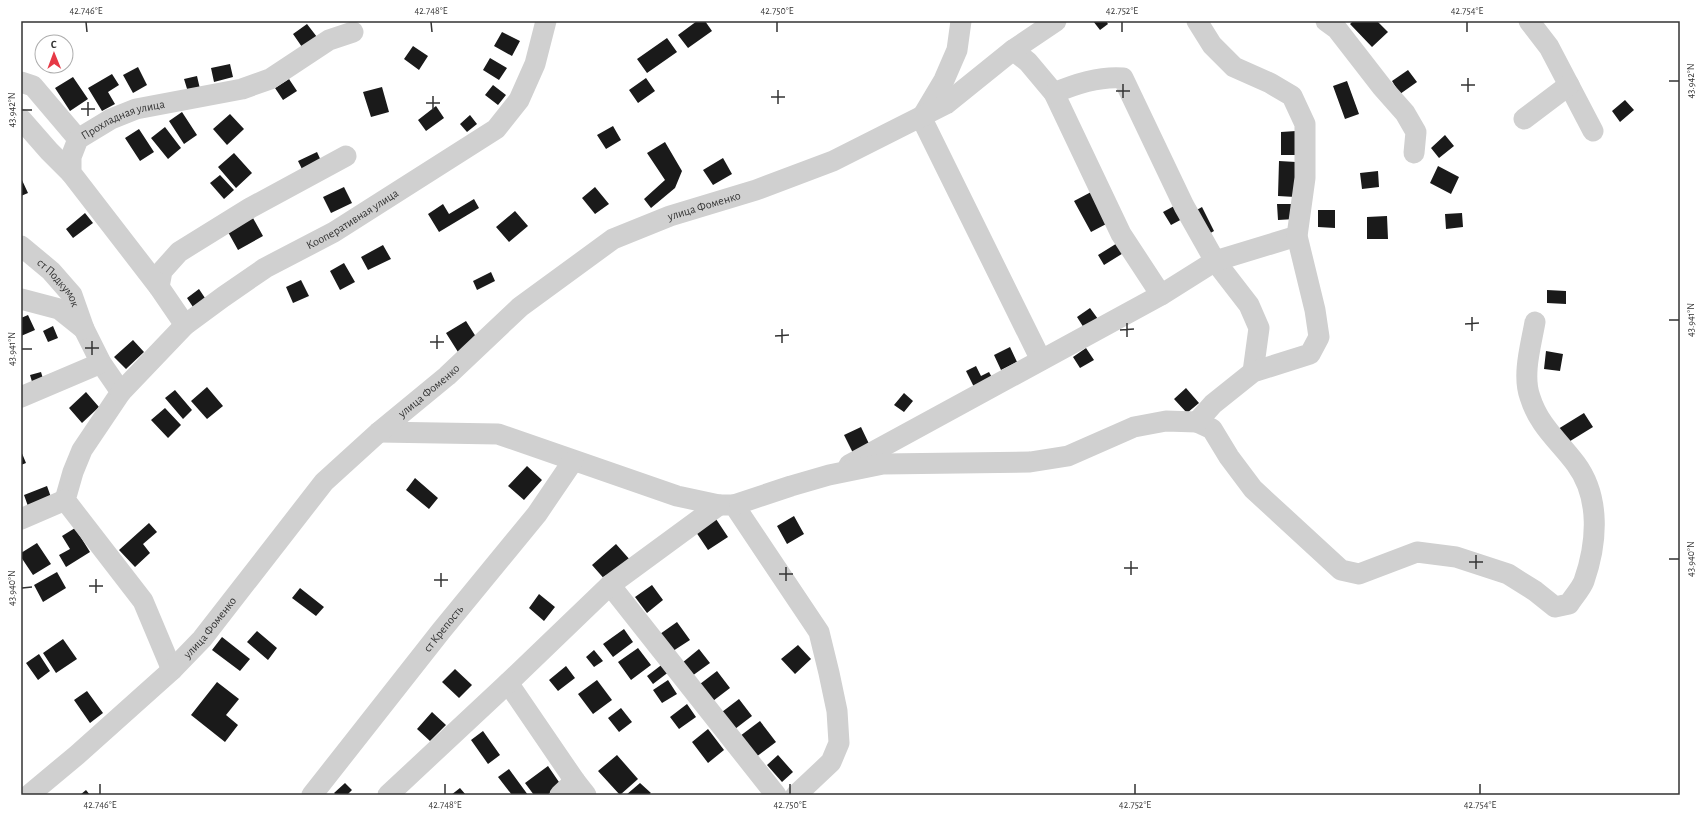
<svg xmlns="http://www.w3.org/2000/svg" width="1701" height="816" font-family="'Alegreya Sans',sans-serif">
	<rect width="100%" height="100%" fill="#fff"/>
	<path fill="#1a1a1a" d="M697,21H705L712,31L688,48L678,35Z
		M1093,21H1106L1108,24L1100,30Z
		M1353,21H1377L1388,32L1372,47L1350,24Z
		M307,24L317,37L302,47L293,34Z
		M502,32L520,41L512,56L494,46Z
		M667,38L677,52L647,73L637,59Z
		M413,46L428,56L419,70L404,59Z
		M490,58L507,68L499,80L483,70Z
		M230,64L233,77L214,82L211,68Z
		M138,67L147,85L133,93L123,75Z
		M1408,70L1417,82L1400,94L1392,81Z
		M112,74L119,85L108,92L115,104L102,111L88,88Z
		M197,76L200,89L188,92L184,79Z
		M73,77L88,99L70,111L55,88Z
		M646,78L655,91L638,103L629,90Z
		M289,79L297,91L283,100L275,88Z
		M1347,81L1359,114L1345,119L1333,86Z
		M493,85L506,95L498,105L485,95Z
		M382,87L389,112L371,117L363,92Z
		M1625,100L1634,110L1620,122L1612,111Z
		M436,106L444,118L426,131L418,120Z
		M182,112L197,135L184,144L169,121Z
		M230,114L244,129L227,145L213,129Z
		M470,115L477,124L467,132L460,124Z
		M613,126L621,140L606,149L597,135Z
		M165,127L181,148L168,159L151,138Z
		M139,129L154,152L140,161L125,138Z
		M1296,131L1297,155H1281V132Z
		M1445,135L1454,146L1439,158L1431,148Z
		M665,142L682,171L675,188L651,208L644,199L665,180L647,153Z
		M317,152L323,165L304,173L298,161Z
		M234,153L252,173L236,188L218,167Z
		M723,158L732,174L713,185L703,170Z
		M1279,161L1296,162L1295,197L1278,196Z
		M1438,166L1459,177L1451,194L1430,183Z
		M1378,171L1379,187L1362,189L1360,173Z
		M220,175L234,190L224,199L210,183Z
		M21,178L28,193L21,196Z
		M344,187L352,203L331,213L323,197Z
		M595,187L609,204L595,214L582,198Z
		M1093,191L1110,222L1091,232L1074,201Z
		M474,199L479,208L439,232L428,214L443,204L449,214Z
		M1277,204H1295V219L1278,220Z
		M1176,205L1184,218L1171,225L1163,212Z
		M1202,207L1214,231L1205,236L1193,212Z
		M1318,210H1335V228L1318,227Z
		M515,211L528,226L509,242L496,227Z
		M85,213L93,223L73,238L66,229Z
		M1462,213L1463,227L1446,229L1445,214Z
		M1387,216L1388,239H1367V217Z
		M253,218L263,236L238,250L228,232Z
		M1119,242L1125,252L1104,265L1098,255Z
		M383,245L391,259L368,270L361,257Z
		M344,263L355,282L340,290L330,271Z
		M491,272L495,281L477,290L473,281Z
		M301,280L309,296L293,303L286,287Z
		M199,289L207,301L195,310L187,298Z
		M1547,290L1566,291V304L1547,303Z
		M1090,308L1098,319L1084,328L1077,317Z
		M28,315L35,330L21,336V318Z
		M466,321L478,340L458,352L446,333Z
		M53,326L58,338L48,342L43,331Z
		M133,340L144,352L126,369L114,357Z
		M1010,347L1017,362L1001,370L994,355Z
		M1086,348L1094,360L1080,368L1073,357Z
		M1546,351L1563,354L1560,371L1544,369Z
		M976,366L981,376L989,372L994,381L976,391L966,371Z
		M41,372L44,382L33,385L30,375Z
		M207,387L223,406L207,419L191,401Z
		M1186,388L1199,403L1187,413L1174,399Z
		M175,390L192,410L183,419L165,398Z
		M86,392L99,407L82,423L69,408Z
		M904,393L913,401L904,412L894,405Z
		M165,408L181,425L168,438L151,420Z
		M1584,413L1593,427L1567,443L1558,429Z
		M861,427L871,448L854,455L844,435Z
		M21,451L26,463L21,465Z
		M527,466L542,480L524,500L508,486Z
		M415,478L438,498L429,509L406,490Z
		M47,486L52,500L29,509L24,495Z
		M794,516L804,534L787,544L777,526Z
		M716,519L728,537L708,550L696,532Z
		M149,523L157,532L143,544L150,553L135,567L119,550Z
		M75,528L90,552L66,567L59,555L70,549L62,536Z
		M37,543L51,564L33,575L21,557V553Z
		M616,544L631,561L607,582L592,565Z
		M57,572L66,588L43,602L34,585Z
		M652,585L663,600L647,613L635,597Z
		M300,588L324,607L316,616L292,598Z
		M539,594L555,607L544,621L529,608Z
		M677,622L690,640L673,651L660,634Z
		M624,629L633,642L613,657L603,644Z
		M257,631L277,648L268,660L247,642Z
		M222,637L250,659L240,671L212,650Z
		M63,639L77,659L56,673L43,653Z
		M798,645L811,659L795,674L781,659Z
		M638,648L651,665L631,680L618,662Z
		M699,649L710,663L692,676L682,663Z
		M594,650L603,661L594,667L586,657Z
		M39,654L50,671L38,680L26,663Z
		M664,663L670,671L653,684L647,676Z
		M566,666L575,678L558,691L549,680Z
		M455,669L472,685L459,698L442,682Z
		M717,671L730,688L713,701L700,684Z
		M597,680L612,700L593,714L578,694Z
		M668,680L677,694L662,703L653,690Z
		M217,682L239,699L226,715L238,725L225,742L191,715Z
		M87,691L103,713L90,723L74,700Z
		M739,699L752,716L735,729L722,712Z
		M687,704L696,717L679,729L670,717Z
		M621,708L632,722L619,732L608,718Z
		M432,712L446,725L430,741L417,729Z
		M760,721L776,742L756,757L740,736Z
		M708,729L724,750L708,763L692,742Z
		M483,731L500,755L488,764L471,740Z
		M617,755L638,779L620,795L598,771Z
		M778,755L793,772L782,782L767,765Z
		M548,766L561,785L547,795H534L525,783Z
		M509,769L528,795H512L498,777Z
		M345,783L352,790L347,795H336L334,793Z
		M640,783L651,793L648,795H626Z
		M460,788L466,795H451Z
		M86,790L90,795H80Z"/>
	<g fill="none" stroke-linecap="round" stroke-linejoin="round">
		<g stroke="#d0d0d0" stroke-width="21">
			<path d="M1326,21L1337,29L1382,87L1405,113L1416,132L1414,153"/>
			<path d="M1529,21L1549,47L1593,131"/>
			<path d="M1013,50L1028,62L1054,93L1121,234L1161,295"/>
			<path d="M21,82L33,86L78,139"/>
			<path d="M1054,93C1075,84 1100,76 1123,78L1184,206L1215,261L1249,305L1259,328L1253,372"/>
			<path d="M921,117L1041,360"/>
			<path d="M922,117L944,80L957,50L961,21"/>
			<path d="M21,119L49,151L71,173"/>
			<path d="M1524,119L1569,85"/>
			<path id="s1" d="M21,246L51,271L72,295L84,329L101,363L121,392L82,450L73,472L65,500L143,601L172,670"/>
			<path d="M159,287L162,271L179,252L250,208L346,156"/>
			<path d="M21,299L59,309L84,329"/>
			<path id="s2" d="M185,325L159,287L71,173V157L78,139L111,119L136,109L242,89L270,79L329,40L353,32"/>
			<path id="s3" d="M121,392L185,325L223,297L265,268L334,232L496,129L519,100L535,64L546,21"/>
			<path d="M21,397L101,363"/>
			<path d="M1197,422L1212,429L1229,457L1253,489L1341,570L1359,574L1417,552L1456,557L1508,574L1535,591L1555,607L1569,604C1573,597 1581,589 1584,581C1597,544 1601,498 1576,464C1559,441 1539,426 1530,397C1522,375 1531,345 1535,322"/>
			<path d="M379,432L498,434L677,496L719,505H734L819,632L829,673L837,711L839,743L831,762L796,795"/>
			<path d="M849,465L1161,295L1215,261L1297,236"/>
			<path d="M734,505L791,486L829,475L883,464L1030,462L1068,456L1134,427L1166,421L1197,422L1213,404L1253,372L1310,354L1319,337L1315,310L1297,236L1305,178V124L1292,96L1270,83L1234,67L1212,45L1197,21"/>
			<path d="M21,519L65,500"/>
			<path d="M610,585L776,795"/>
			<path d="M508,683L575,781L560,795"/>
			<path d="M575,781L586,795"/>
			<path id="s4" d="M29,795L77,755L172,670L202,639L324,482L379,432L447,376L520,307L613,239L670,216L756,190L833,161L946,104L1013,50L1056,21"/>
			<path id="s5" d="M312,795L441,631L537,514L573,461"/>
			<path d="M388,795L508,683L610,585L719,505"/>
		</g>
	</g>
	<path fill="none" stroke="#333" stroke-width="1.5" d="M86,22L87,32M431,22L432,32M777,22V32M1122,22V32M1467,22V32M1468,78V92M1669,81H1679M1123,84V98M1461,85H1475M778,90V104M1116,91H1130M433,96V110M771,97H785M88,102V116M426,103H440M81,109H95M22,110H32M1472,317V331M1669,320H1679M1127,323V337M1465,324L1479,323M782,329V343M1120,330L1134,329M437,335V349M775,336L789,335M92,341V355M430,342H444M85,348H99M22,349H32M1476,555V569M1669,559H1679M1131,561V575M1469,562H1483M786,567V581M1124,568H1138M441,573V587M779,574H793M96,579V593M434,580H448M89,586H103M22,588L32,587M100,784V794M445,784V794M790,784V794M1135,784V794M1480,784V794"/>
	<g text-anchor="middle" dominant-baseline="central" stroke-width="4" stroke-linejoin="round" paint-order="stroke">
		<g font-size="12" fill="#333" stroke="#fff">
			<text stroke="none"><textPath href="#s2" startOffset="275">Прохладная улица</textPath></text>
			<text stroke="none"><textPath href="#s4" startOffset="907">улица Фоменко</textPath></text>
			<text stroke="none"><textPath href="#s3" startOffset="291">Кооперативная улица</textPath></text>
			<text stroke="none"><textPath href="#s1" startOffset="53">ст Подкумок</textPath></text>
			<text stroke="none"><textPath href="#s4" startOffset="571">улица Фоменко</textPath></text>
			<text stroke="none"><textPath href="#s4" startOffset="247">улица Фоменко</textPath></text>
			<text stroke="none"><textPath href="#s5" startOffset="212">ст Крепость</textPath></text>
		</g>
	</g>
	<rect width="1701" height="816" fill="none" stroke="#ffffff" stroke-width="44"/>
	<g transform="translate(54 54) rotate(359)"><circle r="19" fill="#ffffff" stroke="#adadad"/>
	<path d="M0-3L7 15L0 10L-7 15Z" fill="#e63946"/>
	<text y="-6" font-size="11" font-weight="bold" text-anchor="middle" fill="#333333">С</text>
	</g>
	<rect x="22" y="22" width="1657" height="772" fill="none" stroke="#333" stroke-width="1.5"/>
	<g font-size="10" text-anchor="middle" fill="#333">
		<text x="86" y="14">42.746°E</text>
		<text x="431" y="14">42.748°E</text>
		<text x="777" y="14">42.750°E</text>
		<text x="1122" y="14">42.752°E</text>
		<text x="1467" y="14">42.754°E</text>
		<text transform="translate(1690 81) rotate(-90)" y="4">43.942°N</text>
		<text transform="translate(11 110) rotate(-90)" y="4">43.942°N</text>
		<text transform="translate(1690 320) rotate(-90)" y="4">43.941°N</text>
		<text transform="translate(11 349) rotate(-90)" y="4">43.941°N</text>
		<text transform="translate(1690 559) rotate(-90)" y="4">43.940°N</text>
		<text transform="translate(11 588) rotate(-90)" y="4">43.940°N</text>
		<text x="100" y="808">42.746°E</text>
		<text x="445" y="808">42.748°E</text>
		<text x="790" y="808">42.750°E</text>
		<text x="1135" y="808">42.752°E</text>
		<text x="1480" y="808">42.754°E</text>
	</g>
</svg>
